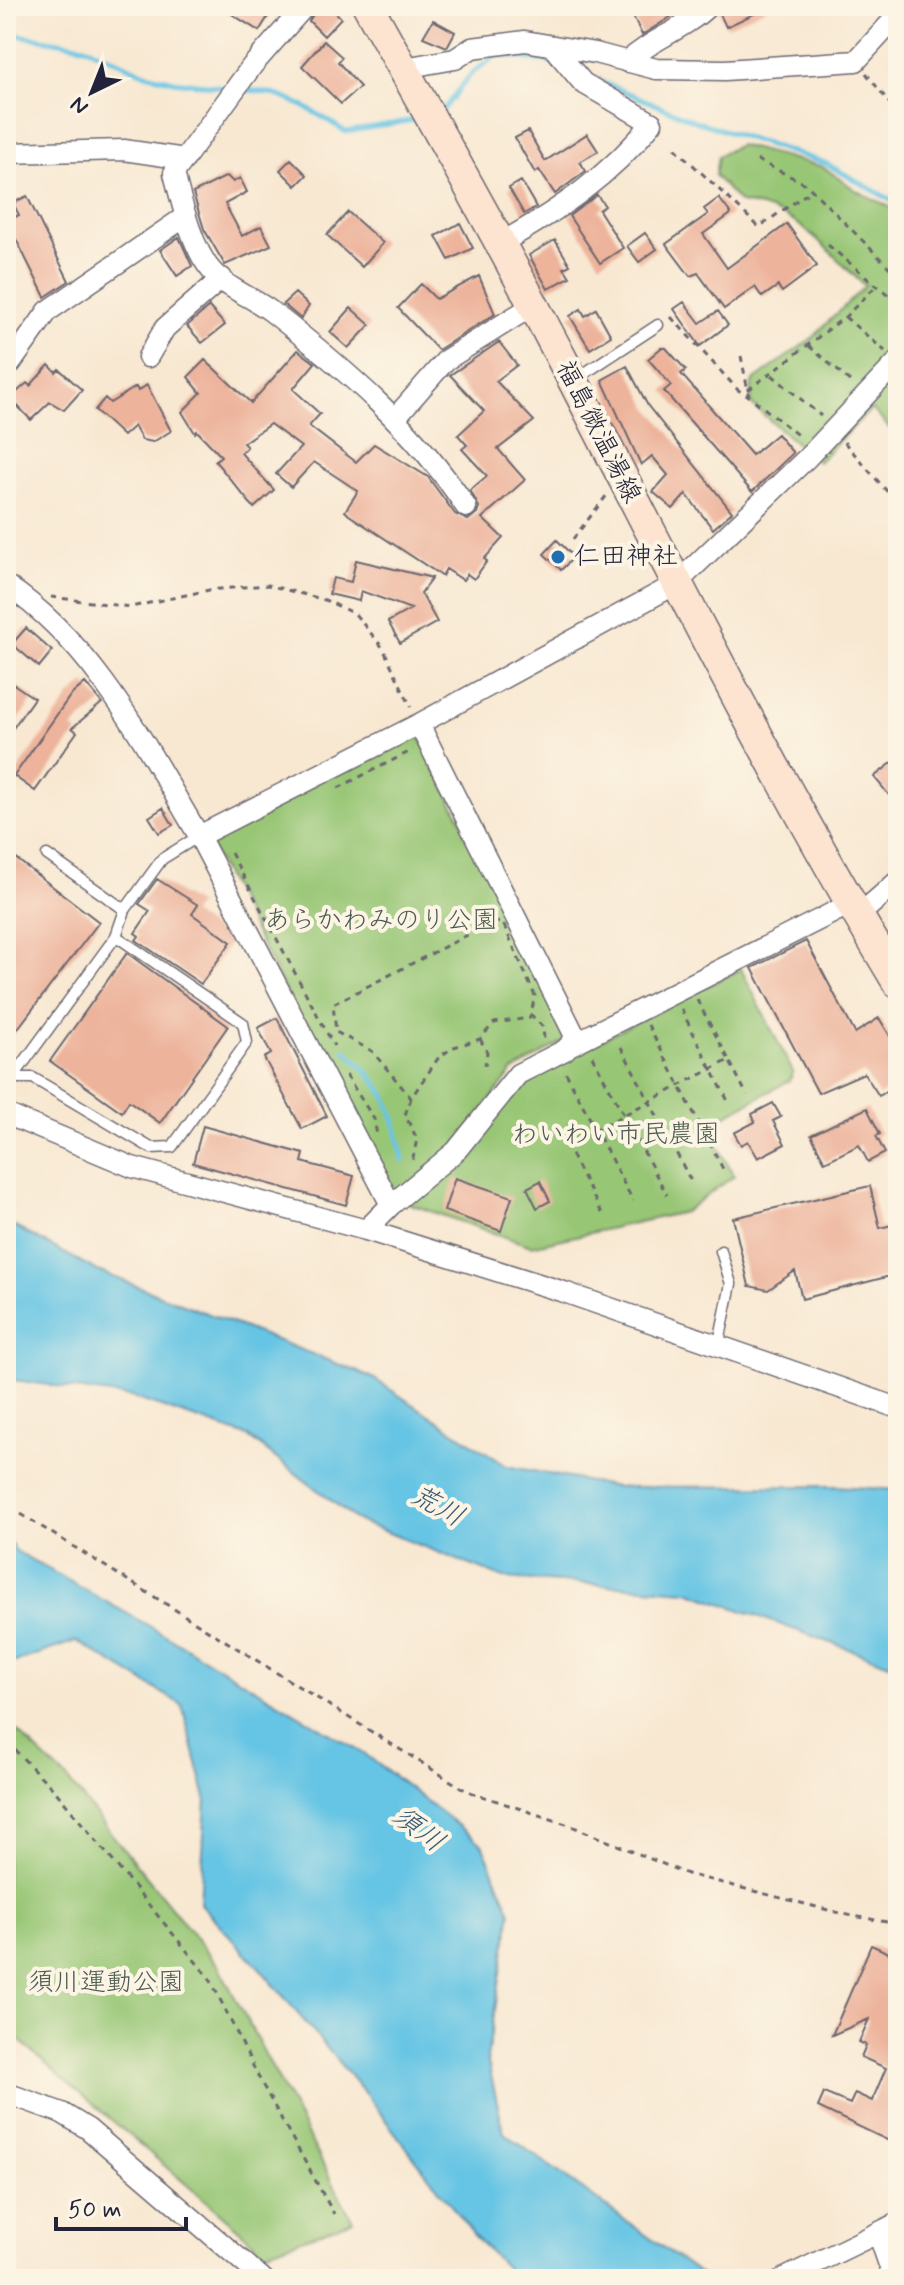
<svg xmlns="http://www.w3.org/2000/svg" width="904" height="2285" font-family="Mynerve,'Klee One',sans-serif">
	<rect width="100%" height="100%" fill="#fcf5e5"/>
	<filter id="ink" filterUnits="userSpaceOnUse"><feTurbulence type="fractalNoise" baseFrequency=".0125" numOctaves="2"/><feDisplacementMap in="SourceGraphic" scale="16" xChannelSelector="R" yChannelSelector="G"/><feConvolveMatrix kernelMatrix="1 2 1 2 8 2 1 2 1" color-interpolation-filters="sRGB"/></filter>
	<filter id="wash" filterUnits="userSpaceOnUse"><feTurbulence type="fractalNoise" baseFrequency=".006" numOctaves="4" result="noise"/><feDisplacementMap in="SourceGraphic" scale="32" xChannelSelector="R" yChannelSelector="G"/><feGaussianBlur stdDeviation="1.8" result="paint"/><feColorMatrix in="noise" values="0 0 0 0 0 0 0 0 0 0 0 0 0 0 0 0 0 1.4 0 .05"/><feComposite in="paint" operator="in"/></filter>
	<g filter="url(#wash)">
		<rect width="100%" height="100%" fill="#f8e8d2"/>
		<path fill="#97c675" stroke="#5c7458" stroke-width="2" d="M739,145L823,167L857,191L898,211V438L872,409L818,462L751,404L752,382L811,339L865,286C823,247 800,210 740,203L715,176L718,156Z
			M416,730L570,1037L512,1072L456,1145L394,1198L205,837Z
			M741,969L793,1072L790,1080L707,1126L734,1176L684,1212L531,1246L410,1204V1197L522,1080Z
			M6,1721L67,1779L218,1965L353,2221L265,2252L6,2029Z"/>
		<path fill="#66c5e4" stroke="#447490" stroke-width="2" d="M6,1222L98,1271L371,1377L507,1466L616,1487L835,1486L898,1490V1667L688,1591L504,1578L358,1521L247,1436L131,1397L6,1379Z
			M6,1538L16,1551L160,1632L366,1755L482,1844L511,1912L487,2058L504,2133L707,2279H516L474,2235L363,2091L258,1966L200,1904L206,1798L182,1705L76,1641L6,1665Z"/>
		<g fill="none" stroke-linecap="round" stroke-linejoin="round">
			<path stroke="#66c5e4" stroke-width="5" d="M6,33L84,46L146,74L174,81L231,88
				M597,80L695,121L825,163L898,204
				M241,90C282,90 312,110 346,132L419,119
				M440,114L471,74L497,55L555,62
				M345,1050C391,1093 390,1100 403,1160"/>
		</g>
		<g id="blocks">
			<path fill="#edb39b" d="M219,6H260L271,12L259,31Z
				M318,6H330L341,18L324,36L309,21Z
				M628,6H688L642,35Z
				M721,6H771L726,27L719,12Z
				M433,20L455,32L447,47L423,37Z
				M324,41L342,57L338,62L360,87L341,104L302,66Z
				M528,131L545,161L587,134L598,151L580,162L586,171L555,194L539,170L535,173L515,138Z
				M291,159L307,175L296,186L280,170Z
				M227,176L233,182L240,178L247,192L225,204L242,236L261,226L271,245L225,265L204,229L193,193Z
				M521,181L536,207L524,214L509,188Z
				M597,195L605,206L599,210L623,248L600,263L569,216Z
				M27,196L69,281L45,297L7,221L19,215L13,203Z
				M719,198L731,214L703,234L727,268L787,224L817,266L782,292L778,286L762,297L755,287L724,309L698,273L690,276L666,244L708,214L704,209Z
				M348,212L383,243L362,267L327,235Z
				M460,223L473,248L449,260L436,236Z
				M645,233L657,249L639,262L627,246Z
				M179,237L192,266L177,276L160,250Z
				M555,240L570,265L564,268L570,277L548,289L529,255Z
				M479,276L495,314L438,350L398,308L421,284L436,299Z
				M295,293L309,306L301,319L283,304Z
				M684,302L700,323L718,311L728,325L700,346L674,309Z
				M209,307L225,325L202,343L187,326Z
				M351,308L370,325L348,348L330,332Z
				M581,309L585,316L596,309L611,336L590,349L570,316Z
				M499,342L517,365L496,381L534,421L498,449L525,480L482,518L503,538L484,559L487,561L474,579L467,574L463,580L446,569L442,576L349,515L345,511L358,491L314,462L291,487L276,474L301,447L270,424L243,443L247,447L241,453L274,490L254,508L215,461L221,456L197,431L195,433L182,412L201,393L188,377L205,360L251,403L298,350L315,363L293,389L320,414L309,426L356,462L374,444L428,477L455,514L468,520L477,513L479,507L470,490L487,476L462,449L467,445L458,435L484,411L450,375Z
				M661,348H666L686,370L681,374L752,455L777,434L793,453L752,492L664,391L671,385L648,359Z
				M49,365L56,372L59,369L82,390L64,410L50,402L31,420L10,398L27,383L30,386Z
				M627,366L648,406L732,512L713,529L686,494L673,509L653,492L668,475L652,456L641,465L602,380Z
				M147,385L171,431L153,442L142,440L134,426L123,436L95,410L105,398L110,403L136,387L138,391Z
				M557,540L574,557L561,570L544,554Z
				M356,560L432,578L421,593L437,622L400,643L388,622L411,609L361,591L359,601L329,594L333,578L351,582Z
				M26,628L52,651L39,667L12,644Z
				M6,679L34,698L6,738Z
				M85,683L102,703L72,728L77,732L35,791L14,776L70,696Z
				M898,758V806L874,777Z
				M163,808L173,825L159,833L149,817Z
				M6,851L99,922L6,1044Z
				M157,879L198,905L192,914L231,942L201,984L136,940L139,936L135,933L150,911L139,904Z
				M806,941L855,1033L879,1018L898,1049V1084L879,1096L864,1073L818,1093L752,968Z
				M127,953L228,1026L160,1123L129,1101L122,1112L50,1061Z
				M277,1018L327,1116L302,1129L264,1058L271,1054L258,1028Z
				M773,1103L781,1117L773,1121L785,1144L758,1158L748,1141L741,1145L734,1133L755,1122L752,1114Z
				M867,1108L880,1134L876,1136L885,1153L868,1162L859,1145L825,1162L811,1135Z
				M203,1126L304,1154L302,1162L354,1176L346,1205L193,1163Z
				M455,1178L512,1197L501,1231L444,1211Z
				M540,1181L550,1201L537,1208L527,1188Z
				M870,1186L880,1228L892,1225L896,1235L898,1274L802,1299L795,1271L768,1290L749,1286L733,1218Z
				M871,1945L898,1957V2122L889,2141L818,2107L824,2093L850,2104L855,2093L872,2101L886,2068L861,2057L866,2045L859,2042L869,2019L832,2035Z"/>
		</g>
	</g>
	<g filter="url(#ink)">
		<use href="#blocks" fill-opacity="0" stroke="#6d6770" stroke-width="2"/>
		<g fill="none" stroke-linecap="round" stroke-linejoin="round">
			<defs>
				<path id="service" d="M576,379L658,325
					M47,855L125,910
					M14,1076L116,936L125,910L162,859L199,836
					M6,1078H33L151,1148L172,1147L247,1042L243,1023L116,936
					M718,1347L731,1284L721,1251"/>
				<path id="minor" d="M305,6L252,66L174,173C181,200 192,248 211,270C226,288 254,298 272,312C345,369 415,429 466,507
					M627,62C651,39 684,30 708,6
					M404,68L455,59L472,48L525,41L595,53L656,69L725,70L856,61L898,15
					M6,153L124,150L185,159
					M499,244C558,211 610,176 652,123L583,83L552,46
					M148,357L165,328L222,278
					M6,370L48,311L186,216
					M396,417L446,360L532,306
					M6,585C95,644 146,747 199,836
					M858,916L898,881
					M571,1045L850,904
					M6,1114L132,1167L366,1230L564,1292L898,1408
					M391,1205L456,1151L518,1074L565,1050L576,1038L419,724
					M366,1230L391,1205L199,836L419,724L676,584L808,457L898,361
					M6,2093L62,2113L88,2129L263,2279
					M878,2233L894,2279
					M783,2279L898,2223"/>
				<path id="secondary" d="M368,6C447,146 526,287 599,431C694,617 790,804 898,983"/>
			</defs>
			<use href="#service" stroke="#6d6770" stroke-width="13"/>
			<use href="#minor" stroke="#6d6770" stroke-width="23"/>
			<use href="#secondary" stroke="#6d6770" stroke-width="33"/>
			<path stroke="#6d6770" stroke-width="3" stroke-dasharray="6 6" stroke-linecap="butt" d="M866,73L898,114
				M675,148L759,227L812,190
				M757,160L806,184L898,276
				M828,245L898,303
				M671,317L738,390L749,396
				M845,317L885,351
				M809,346L852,383
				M741,356L749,396L800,437
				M772,375L821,416
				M748,390L845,317L877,285
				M844,442L898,504
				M573,539L607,495
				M51,597L131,607L209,590L268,585L325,600L355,614L383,648L411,707
				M338,788L413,750
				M231,853L334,1046
				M493,922L503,923L535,996L530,1018L494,1023L480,1039L454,1047L439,1057L411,1098L372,1051L336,1032L333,1004Z
				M697,1000L729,1060
				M681,1009L729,1103
				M530,1014L543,1027L544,1040
				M648,1025L723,1169
				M480,1039L487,1052L485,1065
				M621,1047L693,1185
				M592,1056L667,1195
				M566,1073L633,1201
				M346,1075L374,1119L377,1135
				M411,1098L405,1115L417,1139L412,1162
				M602,1213L566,1145L729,1060L747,1095
				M21,1514L467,1791L569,1825L687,1874L848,1915L898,1924
				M6,1741L56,1792L210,1979L261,2082L334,2214"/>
			<use href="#service" stroke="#fff" stroke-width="10"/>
			<use href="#minor" stroke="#fff" stroke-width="20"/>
			<use href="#secondary" stroke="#fde4d1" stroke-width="30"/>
		</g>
	</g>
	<circle fill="#1f6fb2" stroke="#fcf5e5" stroke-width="3" cx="558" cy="557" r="8"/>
	<g text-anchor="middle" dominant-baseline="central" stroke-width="8" stroke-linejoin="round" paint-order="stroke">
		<g font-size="26" fill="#22223b" stroke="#fcf5e5">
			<text transform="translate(598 432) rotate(63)">福島微温湯線</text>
		</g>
		<g font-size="26" fill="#22223b" stroke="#fcf5e5" text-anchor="start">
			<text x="574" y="557">仁田神社</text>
		</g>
		<g font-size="26" fill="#4b5b4f" stroke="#fcf5e5">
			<text x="381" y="921">あらかわみのり公園</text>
			<text x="616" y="1135">わいわい市民農園</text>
			<text x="106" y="1983">須川運動公園</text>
		</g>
		<g font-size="28" font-style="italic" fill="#3a5b76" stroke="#fcf5e5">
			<text transform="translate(437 1507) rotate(29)">荒川</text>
			<text transform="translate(418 1830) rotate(37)">須川</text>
		</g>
	</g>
	<rect width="904" height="2285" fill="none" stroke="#fcf5e5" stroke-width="32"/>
	<g transform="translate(92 92) rotate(223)" stroke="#fcf5e5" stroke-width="6" paint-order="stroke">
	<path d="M0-6L14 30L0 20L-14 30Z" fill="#22223b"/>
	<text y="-12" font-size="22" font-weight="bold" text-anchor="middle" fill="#22223b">N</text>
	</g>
	<path d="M56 2217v12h130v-12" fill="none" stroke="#22223b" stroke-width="4"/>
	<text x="68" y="2217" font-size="24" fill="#22223b" stroke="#fcf5e5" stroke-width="6" paint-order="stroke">50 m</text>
</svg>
